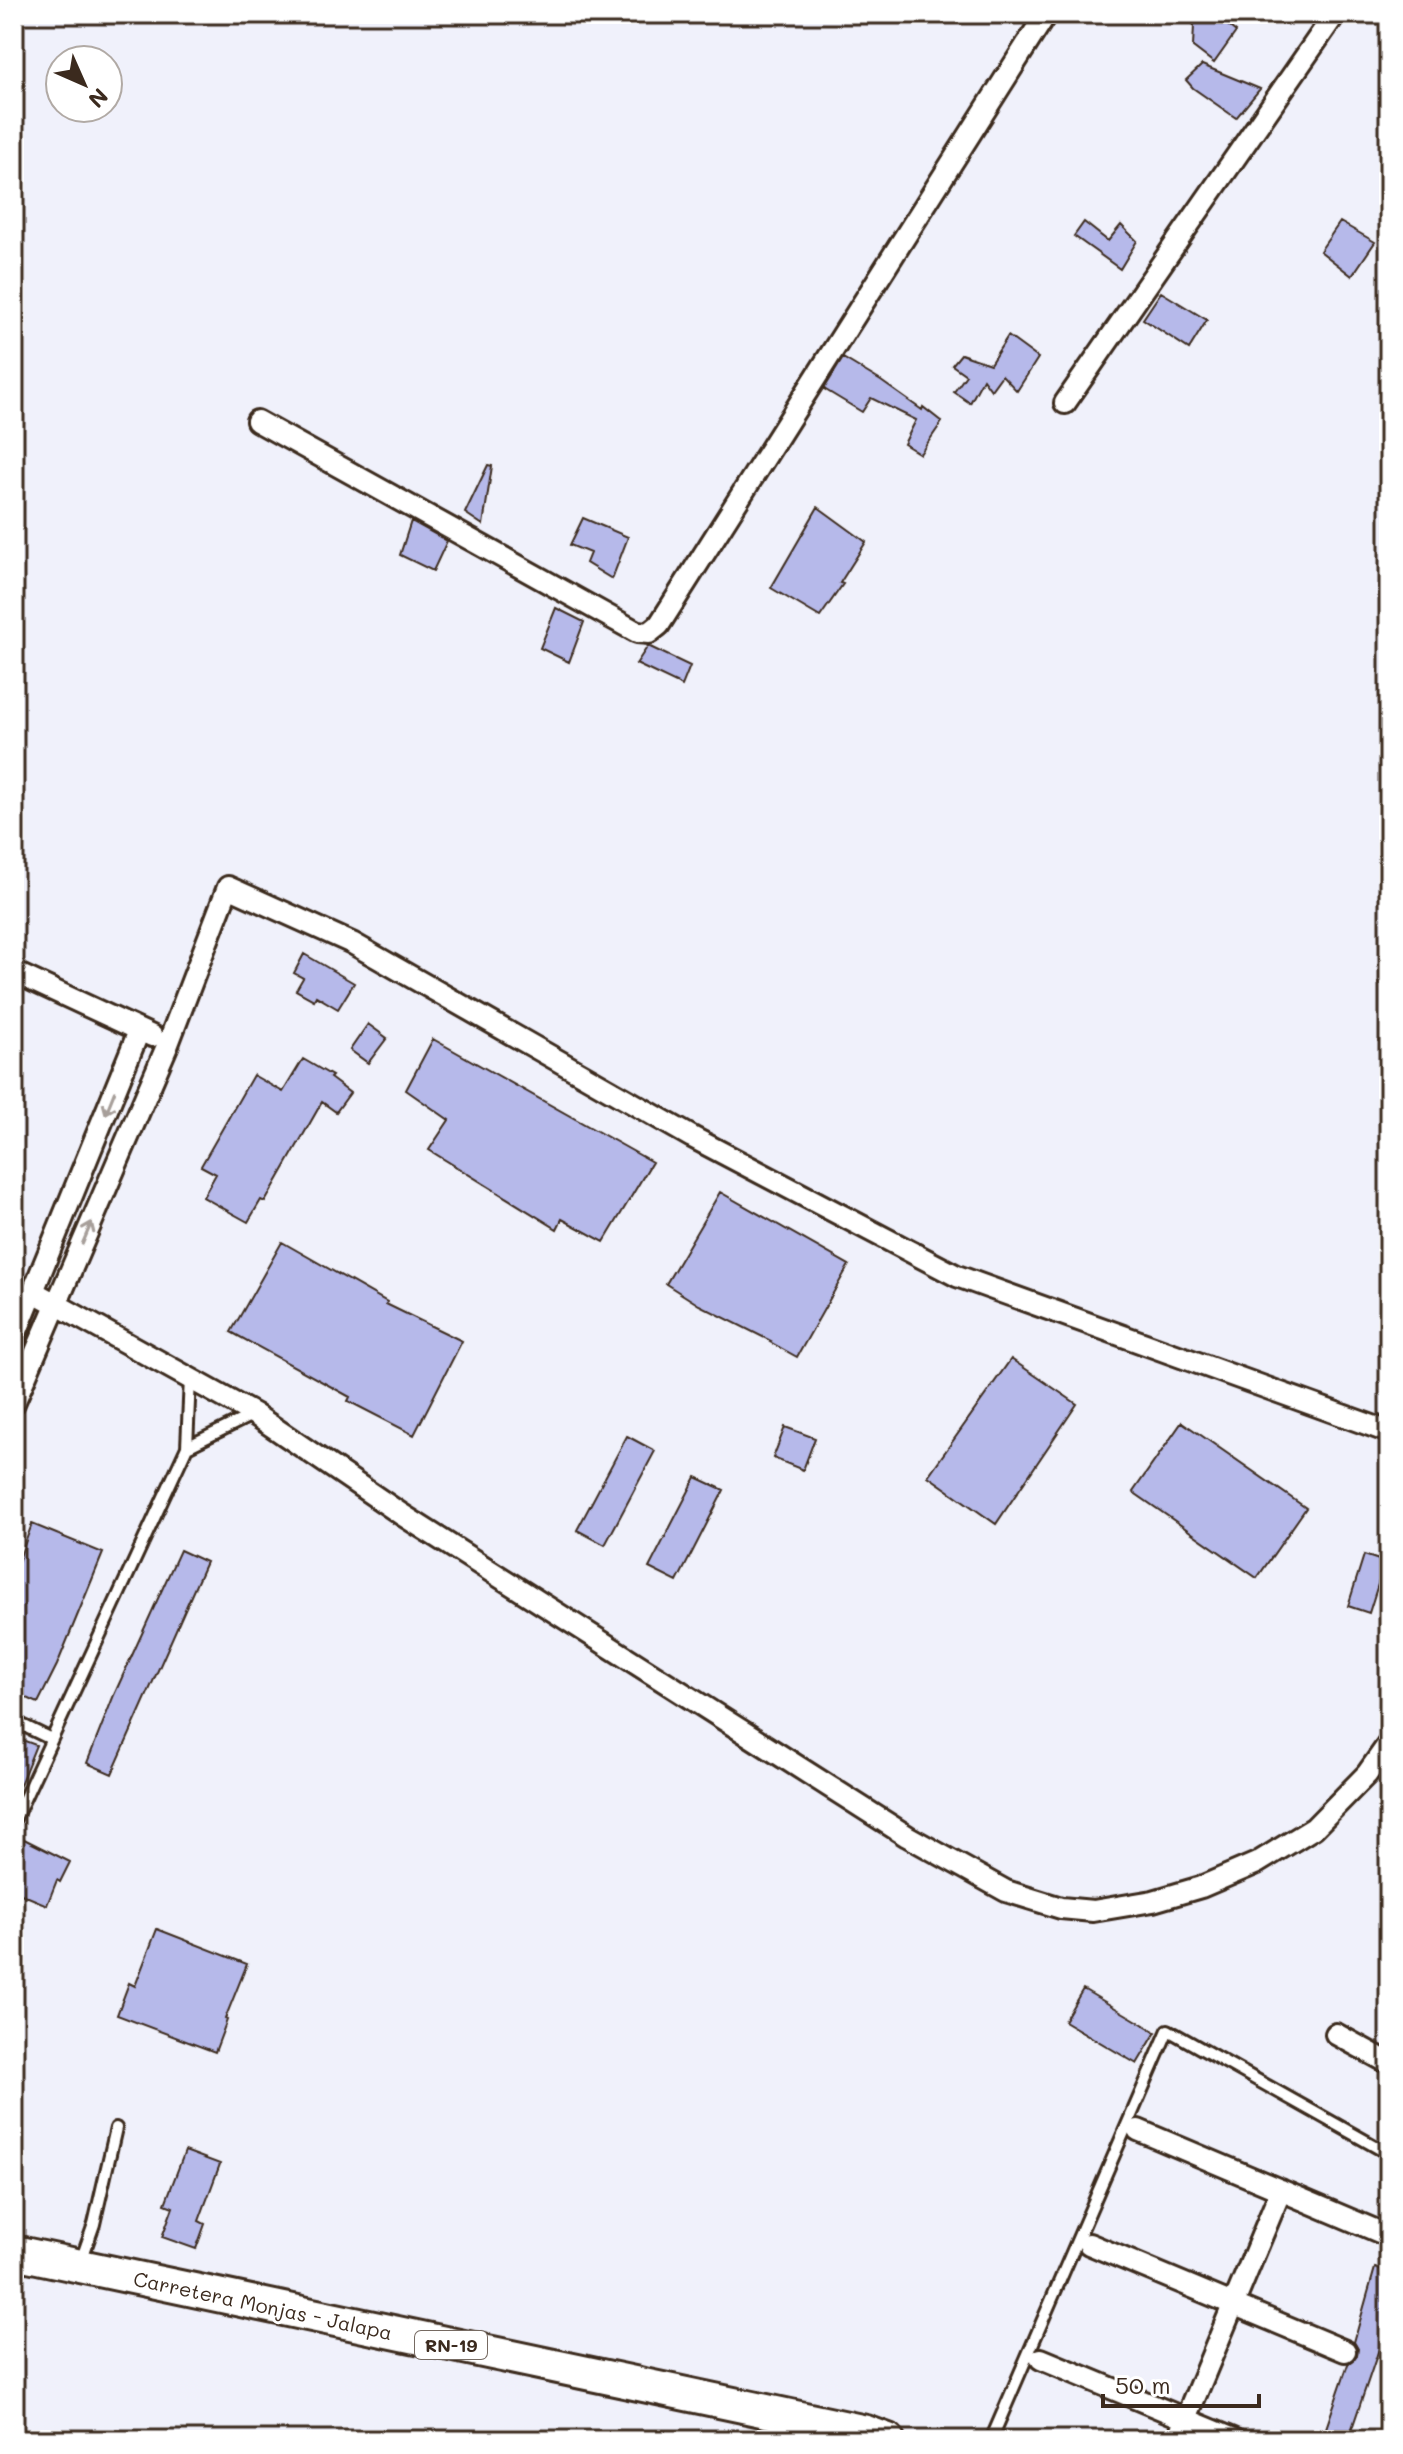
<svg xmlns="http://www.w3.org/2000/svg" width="1403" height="2454" font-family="Mali,sans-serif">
	<rect width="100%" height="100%" fill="#f0f1fb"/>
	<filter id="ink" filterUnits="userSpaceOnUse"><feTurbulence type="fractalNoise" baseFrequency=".0125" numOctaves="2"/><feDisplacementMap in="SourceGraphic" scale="16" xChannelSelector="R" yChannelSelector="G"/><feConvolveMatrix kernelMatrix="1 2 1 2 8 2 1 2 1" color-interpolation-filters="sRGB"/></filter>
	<g filter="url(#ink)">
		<path fill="#b6b9ea" stroke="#3b2a1e" stroke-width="2" d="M1182,14H1214L1236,32L1214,63L1193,47L1194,25Z
			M1202,65L1260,89L1236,118L1193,88L1186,80Z
			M1084,222L1108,241L1121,225L1137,241L1120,269L1074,236Z
			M1340,222L1375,242L1352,276L1320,251Z
			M1161,292L1207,320L1189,349L1143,319Z
			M1008,336L1038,358L1017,391L1002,375L991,390L983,379L970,403L954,392L966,375L952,365L961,354L990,364Z
			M843,358L881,381L922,410L923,407L942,422L920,454L904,444L916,420L871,398L862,412L824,389Z
			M488,465L492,466L483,525L465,513Z
			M818,507L866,542L840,583L843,584L820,617L771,588Z
			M583,518L628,537L612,579L586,563L590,553L570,545Z
			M411,521L447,541L433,571L400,555Z
			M556,608L584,622L569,662L540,648Z
			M648,646L690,666L682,686L636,664Z
			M304,954L354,983L338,1009L316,996L314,1000L296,990L303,978L294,973Z
			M368,1024L387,1038L368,1063L350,1050Z
			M433,1039L652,1162L604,1242L562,1219L557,1229L429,1150L449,1120L406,1090Z
			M303,1059L332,1076L330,1078L350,1093L336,1112L322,1102L265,1202L261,1200L248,1222L203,1197L216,1174L201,1166L253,1075L283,1092Z
			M720,1192L849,1265L797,1357L770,1342L771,1341L699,1305L666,1284Z
			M282,1242L387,1302L386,1304L462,1341L414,1435L348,1401L350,1397L231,1332Z
			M1011,1359L1077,1404L996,1524L928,1476Z
			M1182,1422L1306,1508L1257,1578L1133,1492Z
			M785,1427L815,1438L803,1470L773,1458Z
			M627,1436L655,1451L605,1545L577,1530Z
			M696,1477L724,1490L677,1582L649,1568Z
			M32,1524L103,1553L57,1665L38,1703L14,1692V1573Z
			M180,1550L206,1562L112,1774L87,1763L114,1695Z
			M1364,1555L1385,1562L1369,1613L1348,1606Z
			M14,1737L36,1745L15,1797H14Z
			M24,1839L70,1862L60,1882L57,1880L47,1905L14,1891V1858Z
			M157,1929L247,1964L225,2019L227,2020L215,2052L117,2015L129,1983L135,1986Z
			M1083,1989L1156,2032L1137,2064L1064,2021Z
			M185,2151L220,2164L199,2221L205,2224L196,2249L162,2237L173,2207L165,2204Z
			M1375,2268L1389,2272V2342L1386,2351L1379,2349L1348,2440H1322L1348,2364L1357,2355L1358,2349L1354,2342Z"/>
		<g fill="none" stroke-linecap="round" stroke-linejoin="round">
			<defs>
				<path id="service" d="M187,1447L254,1414
					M14,1721L51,1739
					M14,1821L187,1447L190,1378
					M81,2261L94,2224L116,2128
					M991,2440L1168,2030L1389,2154"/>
				<path id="minor" d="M1065,403L1335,14
					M257,421L637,632L649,633L659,625L1046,14
					M14,972L152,1036
					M34,1292L254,1414L401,1514L907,1836L1006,1891L1061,1908L1093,1911L1153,1901L1201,1887L1257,1863L1314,1828L1367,1774L1389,1743
					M14,1338L139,1031
					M14,1403L168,1044L228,887L352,943L692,1137L957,1276L1389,1432
					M1336,2034L1389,2063
					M1138,2130L1389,2236
					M1089,2244L1345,2351
					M1041,2359L1236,2440
					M1177,2440L1281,2190"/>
				<path id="primary" d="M14,2252L866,2432L888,2440"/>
			</defs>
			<use href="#service" stroke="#3b2a1e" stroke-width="16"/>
			<use href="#minor" stroke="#3b2a1e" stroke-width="26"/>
			<use href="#primary" stroke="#3b2a1e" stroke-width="38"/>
			<use href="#service" stroke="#fff" stroke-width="10"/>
			<use href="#minor" stroke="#fff" stroke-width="20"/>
			<use href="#primary" stroke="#fff" stroke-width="32"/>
		</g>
		<defs><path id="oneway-shaft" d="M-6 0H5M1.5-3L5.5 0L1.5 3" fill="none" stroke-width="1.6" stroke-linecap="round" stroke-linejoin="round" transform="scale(2)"/></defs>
		<g stroke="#a79f9a">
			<use href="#oneway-shaft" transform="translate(110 1103) rotate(112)"/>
			<use href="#oneway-shaft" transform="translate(87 1233) rotate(-67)"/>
		</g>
	</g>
	<g text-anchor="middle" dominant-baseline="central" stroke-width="6" stroke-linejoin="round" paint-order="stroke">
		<rect fill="#fff" stroke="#766a62" stroke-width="2" x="415" y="2331" width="72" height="28" rx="6"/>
		<g font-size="18" font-weight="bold" fill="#3b2a1e">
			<text x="451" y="2345">RN-19</text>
		</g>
		<g font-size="20" fill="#3b2a1e" stroke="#fff">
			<text transform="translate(263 2305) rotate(12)">Carretera Monjas - Jalapa</text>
		</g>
	</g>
	<rect width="1403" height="2454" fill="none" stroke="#fff" stroke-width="48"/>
	<rect x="24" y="24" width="1355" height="2406" fill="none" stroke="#3b2a1e" stroke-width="3" filter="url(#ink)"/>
	<g transform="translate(84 84) rotate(135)"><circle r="38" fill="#ffffff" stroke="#b1aaa5" stroke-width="2"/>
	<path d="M0-6L14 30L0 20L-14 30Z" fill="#3b2a1e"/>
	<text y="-12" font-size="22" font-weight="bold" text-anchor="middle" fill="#3b2a1e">N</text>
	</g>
	<path d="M1103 2394v12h156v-12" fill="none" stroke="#3b2a1e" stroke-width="4"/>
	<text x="1115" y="2394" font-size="24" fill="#3b2a1e" stroke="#ffffff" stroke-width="6" paint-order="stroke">50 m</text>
</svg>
